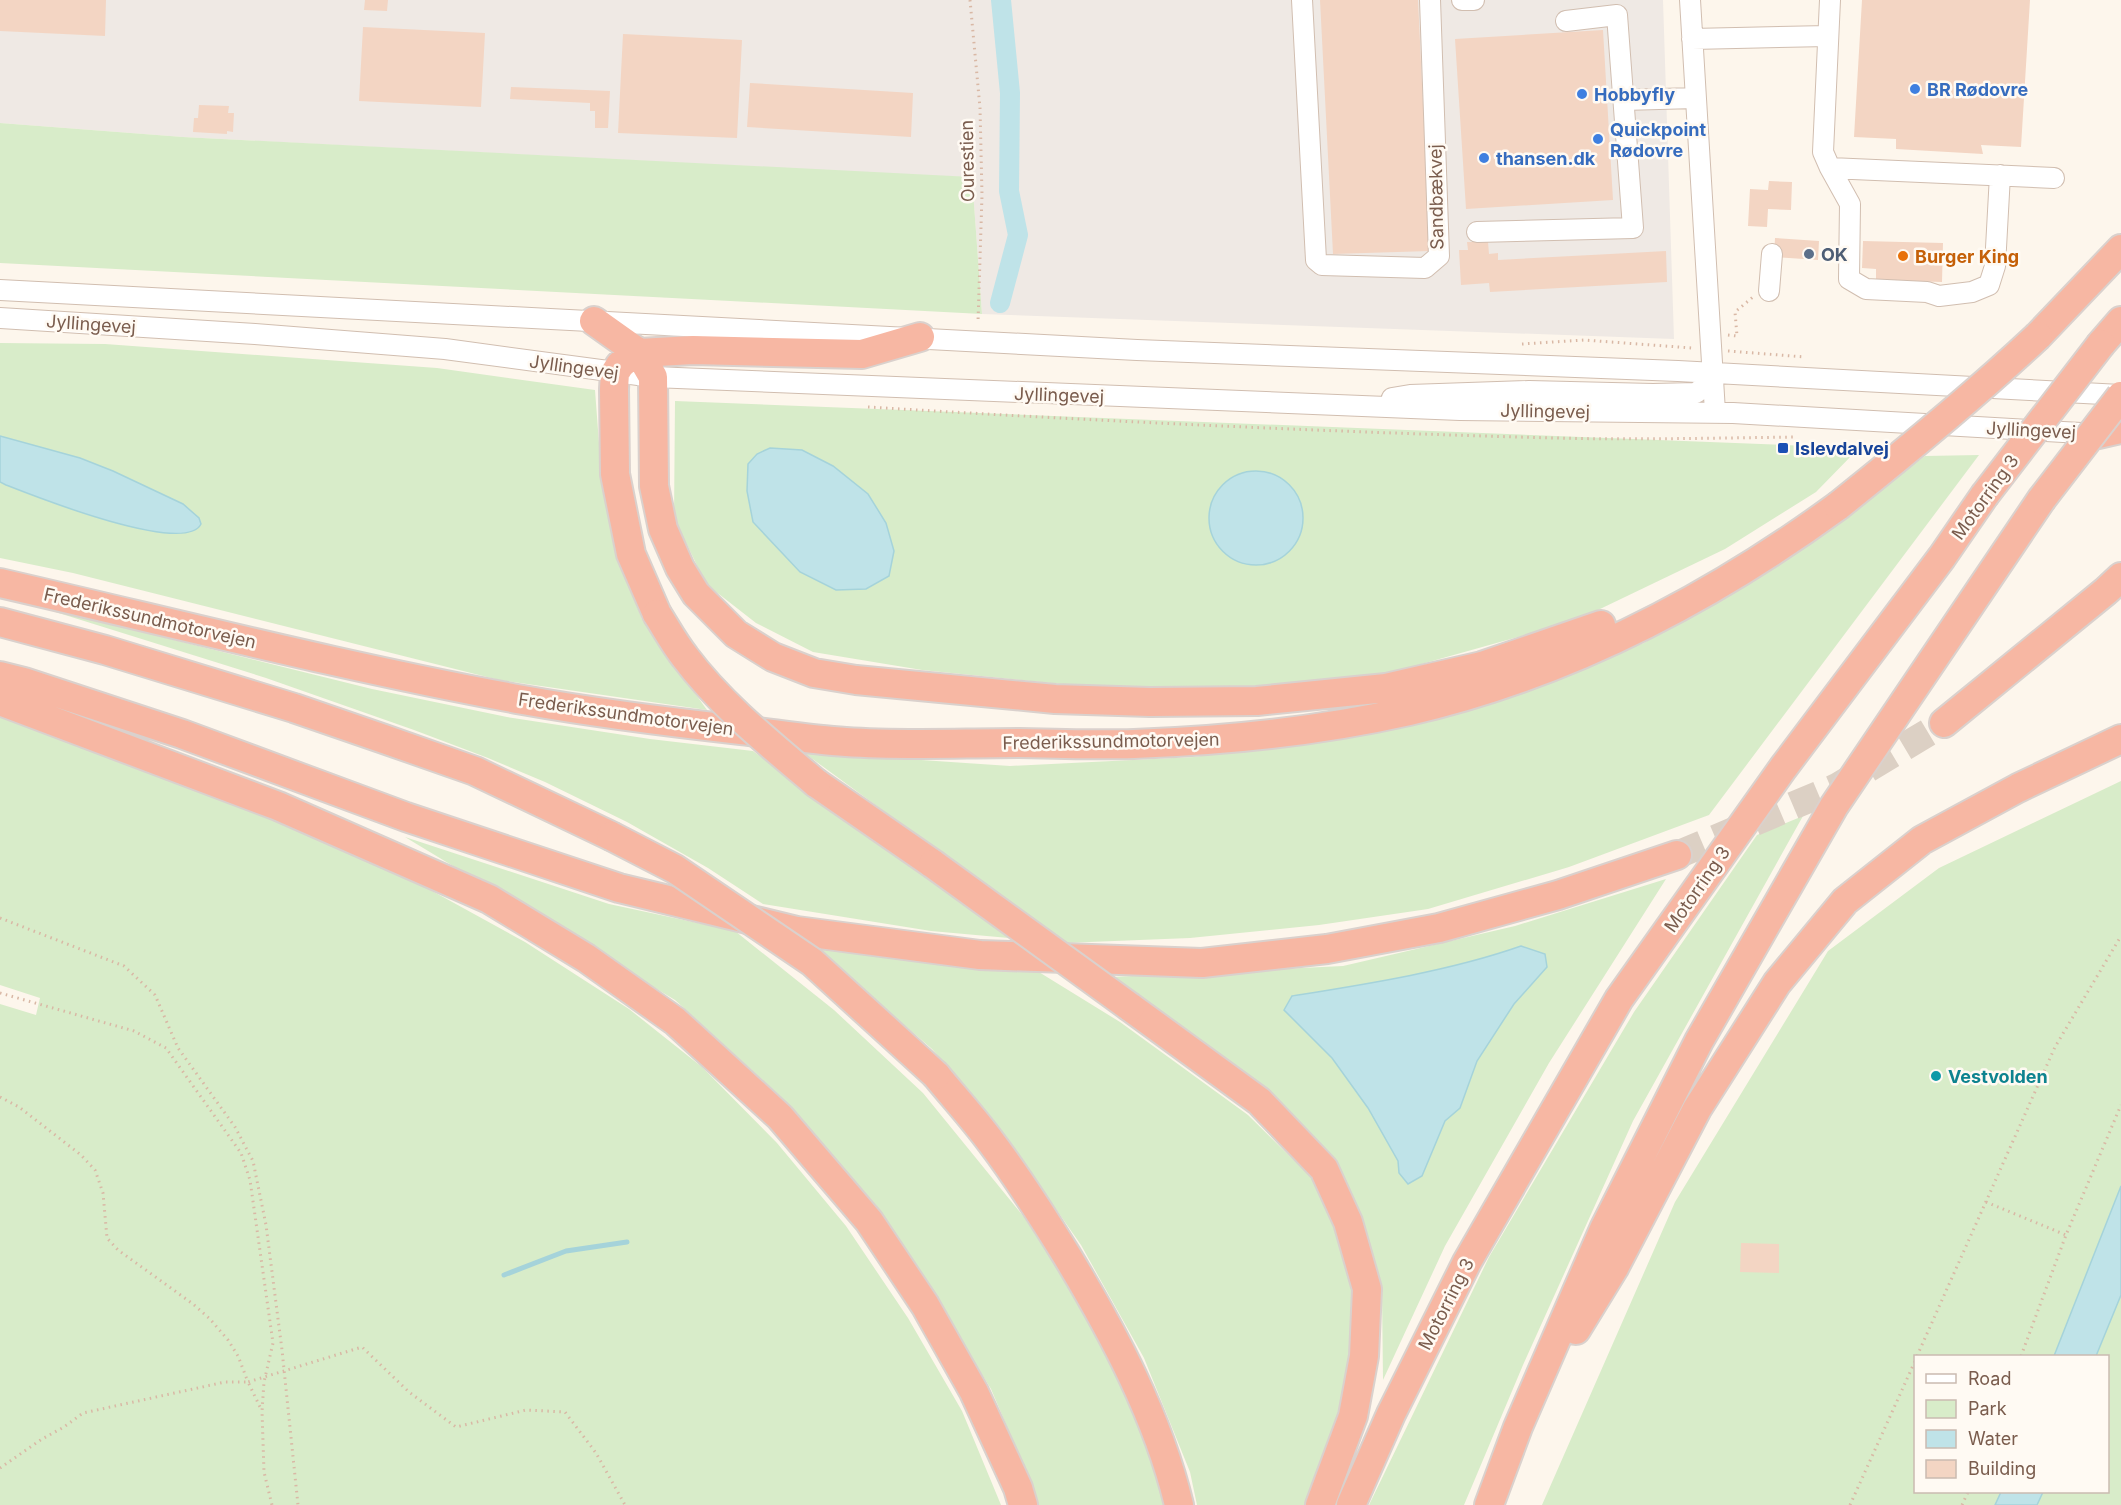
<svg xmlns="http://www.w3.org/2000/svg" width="2121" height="1505" font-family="Inter,sans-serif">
	<rect width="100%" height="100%" fill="#fdf6ec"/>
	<path fill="#efe9e4" d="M0,0H1663L1674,339L982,314L972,178L183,137L0,123Z"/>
	<path fill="#d8ecc9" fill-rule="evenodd" d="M0,123L183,137L972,177L982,314L0,263Z
		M0,343L105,344L437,368L595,390L602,483L618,560L642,619L707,710L499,680L73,573L0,558Z
		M675,401L1859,448L1816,492L1725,549L1575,621L1393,672L1245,688L1091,687L922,670L813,652L756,623L706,584L674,518Z
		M1979,455L1709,815L1569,867L1428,909L1319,925L1190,938L1064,943L803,752L1010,766L1194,757L1430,722L1644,643L1803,546L1925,456Z
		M33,605L372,689L507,717L650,739L753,751L1009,938L931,931L763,904L708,868L627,822L545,782L488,758L414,730L266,678Z
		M0,715L244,807L414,881L525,942L629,1009L702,1067L777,1143L846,1226L908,1318L962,1411L1001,1505H0V1004L36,1015L40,998L0,985Z
		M2121,781V1505H1542L1675,1202L1828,951L1939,868ZM1916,1356H2108V1492H1916Z
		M1803,816L1633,1121L1523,1365L1464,1505H1369L1489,1257L1634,1012L1757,835Z
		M405,837L609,904L735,931L834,1010L923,1093L1024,1217L1086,1312L1130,1400L1159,1478L1164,1505H1037L1027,1474L991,1389L876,1205L779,1095L675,1000Z
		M1666,879L1549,1063L1445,1246L1383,1380L1382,1293L1366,1230L1334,1161L1111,977L1343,966L1515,926Z
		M815,948L915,961L1034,969L1120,1022L1248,1115L1315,1181L1346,1250L1355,1300L1343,1408L1306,1505H1197L1190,1472L1144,1358L1081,1245L993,1119L932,1049Z"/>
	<path fill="#bfe3e8" stroke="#a5d3da" stroke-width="1.5" d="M0,436L80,458L113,471L183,504L199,518L201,524C185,556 34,496 6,485L0,482Z
		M770,448L802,450L833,466L868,494L886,523L894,551L889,576L866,589L836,590L800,572L753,522L747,491L748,464L757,454Z
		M1209 518a47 47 0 1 1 94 0a47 47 0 1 1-94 0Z
		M1521,946L1545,954L1547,967L1514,1004L1477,1061L1460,1108L1445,1121L1422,1176L1408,1184L1399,1173L1398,1161L1368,1108L1332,1058L1284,1010L1292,996C1367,984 1450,971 1521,946Z
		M2121,1186V1295L2096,1356H2054Z
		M2001,1492H2043L2037,1505H1995Z"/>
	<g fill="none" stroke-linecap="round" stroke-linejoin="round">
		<path stroke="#a5d3da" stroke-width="5" d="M504,1275L566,1251L627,1242"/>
		<path stroke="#bfe3e8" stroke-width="20" d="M1000,303L1018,235L1009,191L1010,93L1001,0"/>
	</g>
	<path fill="#f3d5c3" d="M0,0H106L105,36L0,31Z
		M365,0H388L387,11L364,10Z
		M1320,0H1418L1430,251L1333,254Z
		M1862,0H2030L2021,147L1981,145L1983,154L1896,149V139L1854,137Z
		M363,27L485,33L481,107L359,101Z
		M1603,30L1613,200L1466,209L1455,39Z
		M623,34L742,40L737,138L618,133Z
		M750,83L913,93L911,137L747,127Z
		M511,87L610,91L608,128H595V111H590V103L510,99Z
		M199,105L229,106L228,113H234L233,132L227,131V134L193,132L194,118H198Z
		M1769,181L1792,182L1791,210L1768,209L1767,227L1748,226L1750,189L1768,190Z
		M1775,238L1819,241L1818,260L1774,257Z
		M1863,241L1943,243L1942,282L1876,280V269L1862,268Z
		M1467,242H1488L1489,254L1498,253V260L1666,251L1667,282L1490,292L1489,283L1461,285L1459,250H1468Z
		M1741,1243L1779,1244V1273L1740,1272Z"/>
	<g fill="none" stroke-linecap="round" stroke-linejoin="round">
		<path stroke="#dcd0c4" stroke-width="28" stroke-dasharray="28 14" stroke-linecap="butt" d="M1677,855L1837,787L1944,723"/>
		<defs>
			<path id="minor" d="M1302,0L1316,260L1322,265L1425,268L1439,256L1430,0
				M1462,0H1474
				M1690,0L1715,412
				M1830,0L1823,152L1830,168L2054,178
				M1692,39L1828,36
				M1623,100L1695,98
				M1830,168L1850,204L1849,279L1866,289L1927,292L1939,296L1972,292L1989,285L1995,266L2000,175
				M1477,232L1633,228L1617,15L1566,21
				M0,290L1137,350L1678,371L2121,395
				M1769,291L1772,254
				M0,318L255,334L445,349L653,377L1460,410L1733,413L2099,434
				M1392,398L1410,395L1529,391L1653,394L1696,393L1706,385L1712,372"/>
			<path id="highway" d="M594,321L639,353L653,377L654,486L663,529L680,568L696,594L736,634L773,657L814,673L856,680L1055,699L1150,702L1257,701L1386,688L1482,666L1601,625
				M2038,336L2121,249
				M2101,344L2121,321
				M2098,434L2121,429
				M0,583C174,623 348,668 523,700C596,713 668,722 741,730C776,734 811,740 846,742C903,746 961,743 1019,743C1057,744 1095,745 1134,744C1224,741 1320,731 1409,711C1565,675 1709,600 1838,506
				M657,614L631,554L615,474L614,389L615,373L620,365L628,358L639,353L693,350L862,354L920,337
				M0,622L105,650L294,708L384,739L475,771L611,836
				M0,676L24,682L182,734L406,817L619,888L797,931L980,955L1202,963L1327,949L1439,928L1558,895L1677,855
				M0,701L278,806L489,899L586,958L675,1021L780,1117L869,1221L925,1305L974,1392L1018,1488L1023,1505
				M1944,723L2106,591L2121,577
				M816,783L933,864
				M1130,1007L1259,1101L1324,1169L1348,1222L1367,1289L1364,1356L1353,1416L1320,1505
				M936,1075C954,1097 974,1119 991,1142C1019,1179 1043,1217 1067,1256C1114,1334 1158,1417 1179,1505
				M1576,1330L1614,1268L1697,1109L1777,983L1845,901L1922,840L2018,788L2121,739
				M1351,1505L1391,1414L1467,1262L1619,999L1783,768L1942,557L1984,496
				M1489,1505L1518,1427L1604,1229L1699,1041L1834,806L2041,500"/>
		</defs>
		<use href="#minor" stroke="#d1beb0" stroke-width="22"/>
		<use href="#highway" stroke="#dad1cd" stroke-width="32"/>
		<path stroke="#d9b8a5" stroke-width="3" stroke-dasharray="1.5 4.5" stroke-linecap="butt" d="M970,0L980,108L982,195L978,322
			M1728,335L1737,336L1735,312L1753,297
			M1522,344L1584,340L1692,348
			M1728,351L1805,357
			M868,407C1097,421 1325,432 1554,438C1635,440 1716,438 1797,437
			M0,918L124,966L155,995L178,1048L235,1127L253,1161L266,1225L282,1350L298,1505
			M0,993L134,1031L166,1048L241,1153L250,1180L273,1343L264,1382L262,1411L264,1472L272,1505
			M0,1097L19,1107L81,1155L95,1170L103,1193L107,1238L118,1250L193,1304L210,1319L228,1340L238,1356L248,1382L362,1347L409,1392L456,1427L526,1410L565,1412L596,1453L625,1505
			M1986,1202L2066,1235
			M1917,1356L2055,1047L2121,936
			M2021,1356L2066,1235L2121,1105
			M0,1468L42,1439L64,1427L83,1413L225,1382H248L261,1409
			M1850,1505L1916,1359
			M1962,1505L1968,1492"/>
		<use href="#minor" stroke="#fff" stroke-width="20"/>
		<use href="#highway" stroke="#f7b7a3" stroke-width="28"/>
		<defs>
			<path id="highway-bridge" d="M1984,496L2101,344
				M2041,500L2121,396
				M1838,506C1907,451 1974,396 2038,336
				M657,614C666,628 674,643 685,657C721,705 770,744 816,783
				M611,836L675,869L812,962L936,1075
				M933,864L1130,1007"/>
		</defs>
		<use href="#highway-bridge" stroke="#dad1cd" stroke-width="32" stroke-linecap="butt"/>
		<use href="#highway-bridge" stroke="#f7b7a3" stroke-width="28"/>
	</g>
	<g fill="#3f7fe0" stroke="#fffaf3" stroke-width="2">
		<circle cx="1915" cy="89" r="6"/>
		<circle cx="1582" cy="94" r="6"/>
		<circle cx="1598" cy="139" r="6"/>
		<circle cx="1484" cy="158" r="6"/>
	</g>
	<circle fill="#5c6f8a" stroke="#fffaf3" stroke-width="2" cx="1809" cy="254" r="6"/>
	<circle fill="#e8710a" stroke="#fffaf3" stroke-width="2" cx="1903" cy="256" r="6"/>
	<rect fill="#1a4fb4" stroke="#fffaf3" stroke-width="2" x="1777" y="442" width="12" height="12" rx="3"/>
	<circle fill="#0f9aa8" stroke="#fffaf3" stroke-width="2" cx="1936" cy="1076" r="6"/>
	<g text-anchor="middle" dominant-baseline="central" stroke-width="5" stroke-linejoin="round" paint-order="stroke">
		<g font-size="18" font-weight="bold" fill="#366cbe" stroke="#fffaf3" text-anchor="start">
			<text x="1927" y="89">BR Rødovre</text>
			<text x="1594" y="94">Hobbyfly</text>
			<text x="1610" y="129">Quickpoint<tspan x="1610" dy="21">Rødovre</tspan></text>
			<text x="1496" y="158">thansen.dk</text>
		</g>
		<g font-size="18" fill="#7a5c4d" stroke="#fffaf3">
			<text transform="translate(967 161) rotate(-91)">Ourestien</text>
			<text transform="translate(1436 197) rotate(-91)">Sandbækvej</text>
			<text transform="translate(91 324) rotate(4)">Jyllingevej</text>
			<text transform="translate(574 367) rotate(8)">Jyllingevej</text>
			<text transform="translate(1059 395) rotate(2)">Jyllingevej</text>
			<text transform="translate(1545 411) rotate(1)">Jyllingevej</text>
			<text transform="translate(2031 430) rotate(3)">Jyllingevej</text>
			<text transform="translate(1985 497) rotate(-54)">Motorring 3</text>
			<text transform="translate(150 618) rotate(13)">Frederikssundmotorvejen</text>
			<text transform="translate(626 714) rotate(8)">Frederikssundmotorvejen</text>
			<text transform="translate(1111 741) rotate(-1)">Frederikssundmotorvejen</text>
			<text transform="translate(1697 889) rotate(-55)">Motorring 3</text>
			<text transform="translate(1446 1304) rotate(-63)">Motorring 3</text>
		</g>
		<g font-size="18" font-weight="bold" fill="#4e5e75" stroke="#fffaf3" text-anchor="start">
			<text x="1821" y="254">OK</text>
		</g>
		<g font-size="18" font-weight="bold" fill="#c56008" stroke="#fffaf3" text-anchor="start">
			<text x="1915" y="256">Burger King</text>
		</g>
		<g font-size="18" font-weight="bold" fill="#164399" stroke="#fffaf3" text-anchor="start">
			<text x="1795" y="448">Islevdalvej</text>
		</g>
		<g font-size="18" font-weight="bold" fill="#0d838f" stroke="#fffaf3" text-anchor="start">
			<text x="1948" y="1076">Vestvolden</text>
		</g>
	</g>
	<rect x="1914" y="1355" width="195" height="138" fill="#fffaf3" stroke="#cabbb1" stroke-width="1.5"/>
	<rect x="1926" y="1374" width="30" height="9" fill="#ffffff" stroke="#cabbb1" stroke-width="1.5"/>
	<text x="1968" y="1385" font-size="18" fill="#7a5c4d">Road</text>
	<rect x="1926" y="1400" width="30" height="18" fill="#d8ecc9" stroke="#cabbb1" stroke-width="1.5"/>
	<text x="1968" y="1415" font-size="18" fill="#7a5c4d">Park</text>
	<rect x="1926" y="1430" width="30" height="18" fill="#bfe3e8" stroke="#cabbb1" stroke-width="1.5"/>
	<text x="1968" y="1445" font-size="18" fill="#7a5c4d">Water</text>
	<rect x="1926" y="1460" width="30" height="18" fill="#f3d5c3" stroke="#cabbb1" stroke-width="1.5"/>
	<text x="1968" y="1475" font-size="18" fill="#7a5c4d">Building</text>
</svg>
